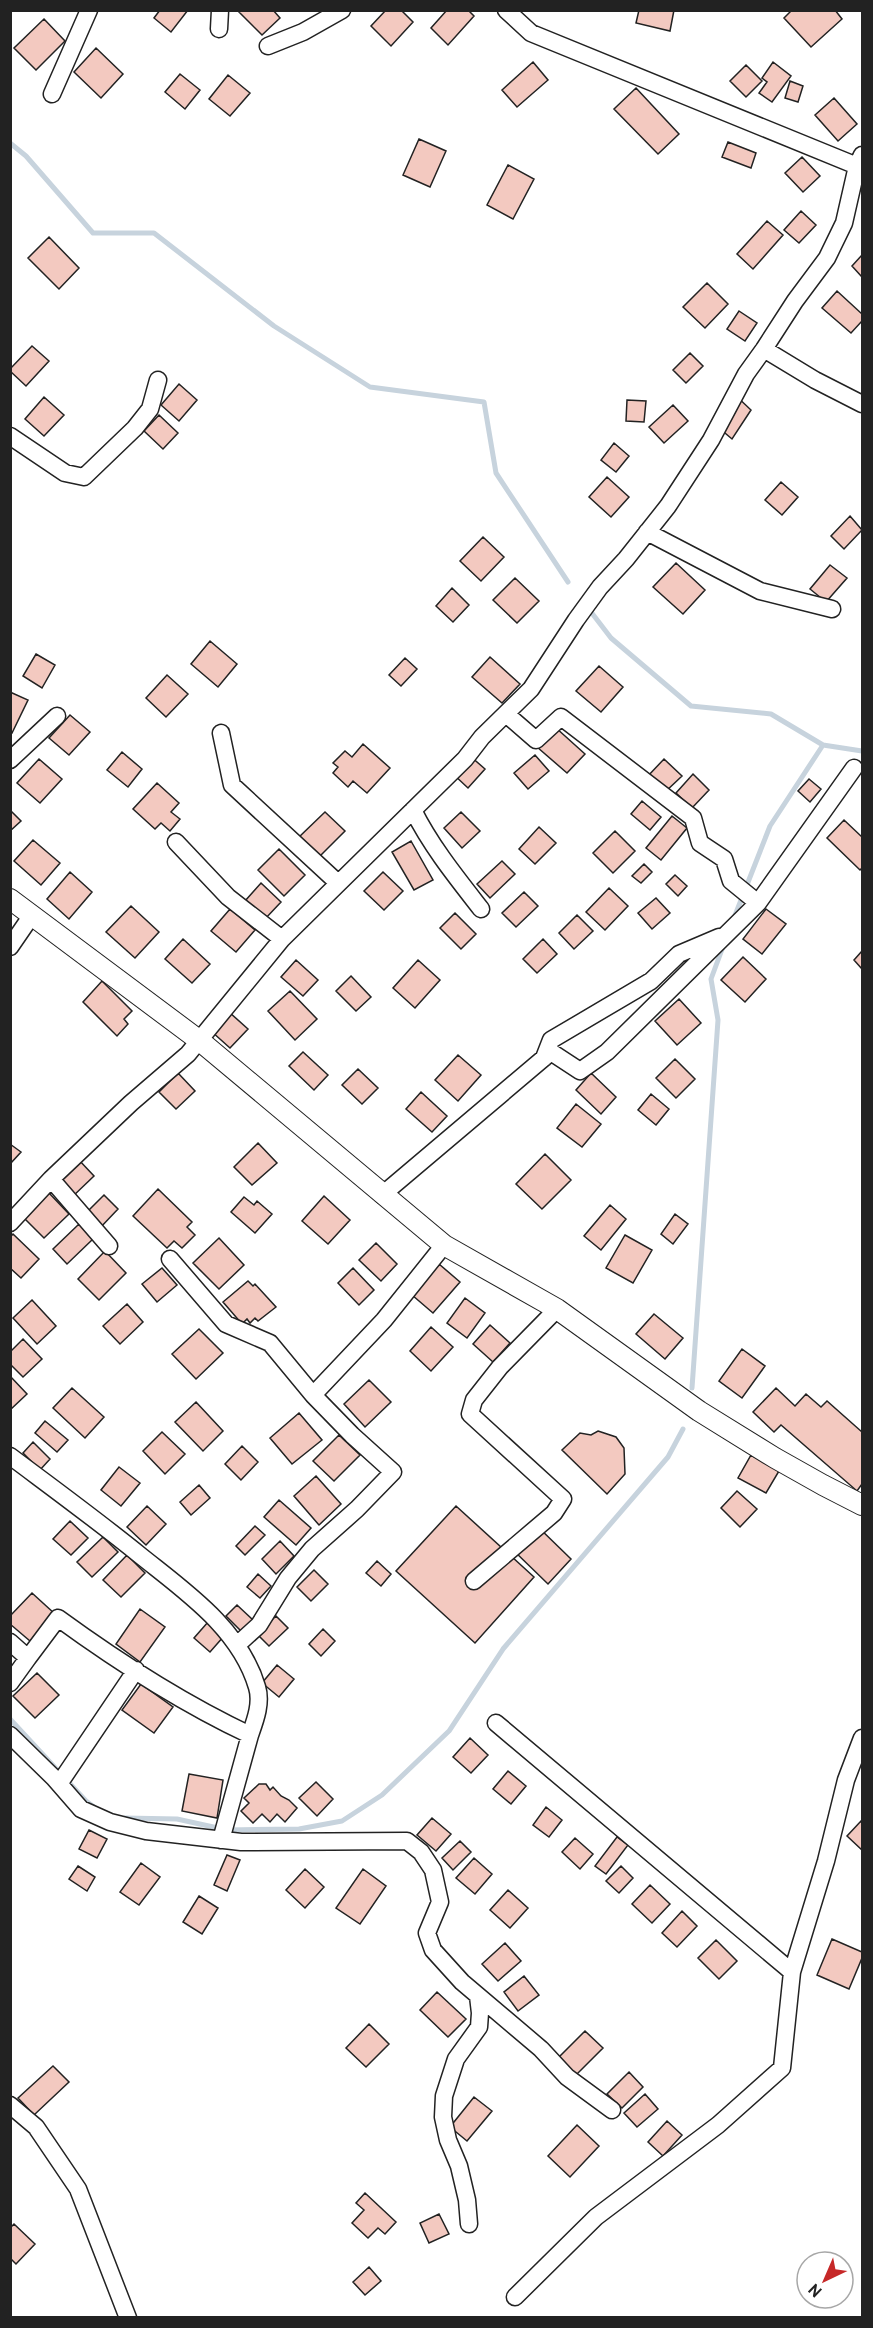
<svg xmlns="http://www.w3.org/2000/svg" width="873" height="2328" font-family="Overpass,sans-serif">
	<rect width="100%" height="100%" fill="#fff"/>
	<g fill="none" stroke-linecap="round" stroke-linejoin="round">
		<path stroke="#c7d3dd" stroke-width="5" d="M10,143L26,156L93,233H154L274,326L370,387L484,402L496,473L568,582
			M588,608L611,638L691,706L771,714L823,745
			M734,918L770,826L823,745L862,751
			M692,1388L718,1020L711,979L724,944
			M10,1719L86,1801L94,1807
			M125,1818L177,1819L227,1830L299,1829L342,1821L382,1795L449,1731L503,1649L668,1457L683,1429"/>
	</g>
	<path fill="#f3c9c0" stroke="#222" stroke-width="1.5" d="M160,10H188L171,32L154,18Z
		M241,10H273L280,18L262,35L239,12Z
		M386,10H401L413,22L391,46L371,26Z
		M447,10H468L474,16L448,45L431,28Z
		M639,10H674L670,31L636,23Z
		M792,10H835L842,19L811,47L784,18Z
		M44,19L65,41L36,70L14,48Z
		M96,48L123,74L101,98L74,72Z
		M533,62L548,80L517,107L502,90Z
		M773,62L791,76L772,102L759,93L767,82L762,78Z
		M746,65L762,81L746,97L730,81Z
		M180,74L200,90L185,109L165,92Z
		M228,75L250,93L230,116L209,99Z
		M790,81L803,86L798,102L785,98Z
		M636,88L679,134L658,154L614,109Z
		M834,98L857,124L838,141L815,115Z
		M419,139L446,151L430,187L403,175Z
		M728,142L756,153L751,168L722,157Z
		M802,157L820,176L803,192L785,173Z
		M508,165L534,179L513,219L487,205Z
		M801,211L816,225L799,243L784,230Z
		M767,221L783,235L753,269L737,254Z
		M49,237L79,268L59,289L28,258Z
		M862,255V277L852,266Z
		M707,283L728,304L705,328L683,307Z
		M837,291L862,314V321L851,333L822,308Z
		M739,311L757,323L745,341L727,329Z
		M32,346L49,361L26,386L10,371V369Z
		M690,353L703,366L686,383L673,370Z
		M179,384L197,400L179,421L161,405Z
		M732,392L751,410L732,439L712,422Z
		M44,397L64,415L44,436L25,419Z
		M627,400L646,401L644,422L626,421Z
		M673,405L688,421L664,443L649,427Z
		M159,415L178,433L163,449L144,431Z
		M614,443L629,456L616,472L601,460Z
		M607,477L629,497L611,517L589,497Z
		M781,482L798,497L782,515L765,500Z
		M850,516L862,530L844,549L831,536Z
		M483,537L504,557L481,581L460,561Z
		M676,563L705,590L683,614L653,587Z
		M830,565L847,578L826,602L810,589Z
		M515,578L539,601L517,623L493,600Z
		M452,588L469,605L453,622L436,606Z
		M210,641L237,664L218,687L191,664Z
		M36,654L55,665L42,688L23,676Z
		M490,657L520,684L502,703L472,677Z
		M405,658L417,669L401,686L389,675Z
		M599,666L623,687L601,712L576,691Z
		M167,675L188,694L166,717L146,698Z
		M10,692L28,700L12,733L10,732Z
		M70,715L90,732L69,755L49,738Z
		M555,727L585,754L567,773L537,747Z
		M363,744L390,768L367,793L353,781L348,787L333,773L338,767L333,763L345,751L352,757Z
		M122,752L142,769L128,787L107,770Z
		M469,755L485,769L468,788L452,773Z
		M535,755L549,771L528,789L514,773Z
		M39,759L62,779L40,803L17,783Z
		M664,759L682,776L664,793L647,777Z
		M693,774L709,790L692,808L676,793Z
		M809,779L821,789L810,802L798,791Z
		M157,783L179,803L171,812L180,819L170,831L161,823L155,829L133,809Z
		M642,801L661,817L650,830L631,814Z
		M10,810L21,821L10,831Z
		M325,812L345,831L318,858L298,838Z
		M461,812L480,831L462,848L444,828Z
		M672,816L687,828L661,860L646,848Z
		M844,820L862,837V868L860,870L827,838Z
		M539,827L556,843L535,864L519,849Z
		M615,831L635,851L613,873L593,853Z
		M33,840L60,863L41,885L14,861Z
		M411,841L433,880L414,890L392,852Z
		M279,849L305,875L284,896L258,870Z
		M502,861L515,874L490,898L477,884Z
		M644,864L652,872L641,883L632,876Z
		M70,872L92,892L69,919L47,899Z
		M383,872L403,891L384,910L364,891Z
		M675,875L687,886L678,896L666,884Z
		M261,883L281,902L265,919L245,901Z
		M609,888L628,906L605,930L586,912Z
		M524,892L538,906L516,927L502,913Z
		M656,898L670,913L652,929L638,913Z
		M131,906L159,932L135,958L106,932Z
		M230,909L255,930L236,952L211,931Z
		M766,909L786,924L762,954L743,939Z
		M455,913L476,934L461,949L440,928Z
		M577,915L593,931L574,949L559,933Z
		M183,939L210,964L192,983L165,959Z
		M543,939L557,954L537,973L523,959Z
		M862,951V969L854,960Z
		M743,957L766,979L745,1002L721,980Z
		M296,960L318,980L303,996L281,977Z
		M418,960L440,980L415,1008L393,988Z
		M351,976L371,997L356,1011L336,991Z
		M102,981L132,1011L124,1019L128,1024L117,1036L83,1002Z
		M290,991L317,1019L295,1040L268,1011Z
		M679,999L701,1023L677,1045L655,1021Z
		M229,1012L248,1029L230,1048L211,1031Z
		M303,1052L328,1075L314,1090L289,1066Z
		M458,1055L481,1075L458,1101L435,1080Z
		M675,1059L695,1079L676,1098L656,1078Z
		M358,1069L378,1088L362,1104L342,1085Z
		M178,1073L195,1091L176,1109L159,1092Z
		M591,1073L616,1097L601,1114L576,1090Z
		M421,1092L447,1116L432,1132L406,1109Z
		M651,1094L669,1109L656,1125L638,1110Z
		M576,1104L601,1124L582,1147L557,1128Z
		M258,1143L277,1163L252,1185L234,1167Z
		M10,1144L21,1152L10,1164Z
		M545,1154L571,1180L542,1209L516,1184Z
		M78,1159L94,1176L70,1199L54,1182Z
		M158,1189L192,1222L187,1227L195,1235L182,1248L174,1241L167,1248L133,1216Z
		M49,1193L69,1214L44,1238L24,1218Z
		M104,1195L118,1209L99,1229L84,1215Z
		M324,1196L350,1220L328,1244L302,1221Z
		M244,1197L254,1205L257,1201L272,1214L255,1233L231,1212Z
		M610,1205L626,1219L601,1250L584,1236Z
		M675,1214L688,1224L673,1244L661,1234Z
		M79,1224L93,1239L67,1264L53,1249Z
		M13,1234L39,1259L21,1278L10,1268V1237Z
		M625,1235L652,1250L633,1283L606,1268Z
		M219,1238L244,1265L219,1289L193,1263Z
		M376,1243L397,1264L381,1281L359,1260Z
		M105,1251L126,1273L99,1300L78,1279Z
		M439,1264L460,1282L433,1313L412,1295Z
		M162,1268L177,1285L157,1302L142,1284Z
		M353,1268L374,1290L359,1305L338,1283Z
		M248,1281L253,1286L255,1284L276,1307L258,1321L255,1318L250,1323L247,1319L242,1324L223,1302Z
		M465,1298L485,1313L467,1338L447,1323Z
		M32,1300L56,1326L37,1344L13,1318Z
		M127,1304L143,1322L120,1344L103,1326Z
		M654,1314L683,1338L665,1359L636,1334Z
		M490,1325L510,1343L493,1362L473,1344Z
		M431,1327L453,1347L431,1371L410,1351Z
		M199,1329L223,1353L196,1379L172,1354Z
		M23,1339L42,1359L23,1377L10,1364V1352Z
		M742,1349L765,1366L742,1398L719,1381Z
		M10,1376L27,1394L10,1410Z
		M369,1380L391,1402L365,1427L344,1404Z
		M72,1388L104,1417L85,1438L53,1408Z
		M776,1388L795,1406L806,1394L821,1407L827,1401L862,1432V1484L857,1491L781,1425L774,1432L753,1412Z
		M196,1402L223,1431L203,1451L175,1422Z
		M299,1413L322,1440L292,1464L270,1438Z
		M45,1421L68,1440L57,1452L35,1433Z
		M598,1431L616,1437L624,1448L625,1474L607,1494L562,1450L580,1433L591,1435Z
		M162,1432L185,1454L165,1474L143,1451Z
		M339,1435L360,1455L334,1481L313,1461Z
		M33,1442L50,1459L40,1470L23,1453Z
		M242,1446L258,1462L241,1480L225,1464Z
		M751,1455L779,1471L766,1493L738,1478Z
		M119,1467L140,1483L121,1506L101,1490Z
		M316,1476L341,1504L319,1525L294,1496Z
		M199,1485L210,1498L191,1515L180,1502Z
		M737,1491L757,1509L740,1527L721,1508Z
		M279,1500L311,1528L296,1545L264,1517Z
		M147,1506L166,1524L146,1545L127,1527Z
		M456,1506L534,1577L475,1643L396,1571Z
		M70,1521L88,1538L71,1555L53,1539Z
		M535,1524L571,1559L548,1584L512,1549Z
		M255,1526L265,1535L245,1555L236,1546Z
		M103,1537L118,1552L92,1577L77,1562Z
		M280,1541L294,1556L276,1574L262,1559Z
		M127,1555L145,1573L121,1597L103,1580Z
		M377,1561L391,1574L381,1586L366,1573Z
		M314,1570L328,1584L311,1601L297,1587Z
		M258,1574L271,1586L260,1598L247,1587Z
		M32,1593L55,1614L30,1641L10,1624V1616Z
		M237,1605L253,1620L241,1631L226,1616Z
		M140,1609L165,1627L140,1662L116,1644Z
		M276,1616L288,1628L269,1646L257,1634Z
		M208,1622L224,1636L210,1652L194,1638Z
		M323,1629L335,1641L321,1656L309,1644Z
		M277,1665L294,1679L279,1697L262,1683Z
		M37,1673L59,1695L35,1718L13,1696Z
		M141,1684L173,1707L154,1733L122,1710Z
		M470,1738L488,1755L471,1773L453,1757Z
		M508,1771L526,1786L511,1804L493,1789Z
		M189,1774L223,1780L217,1818L182,1811Z
		M316,1782L333,1799L317,1816L299,1798Z
		M259,1784H266L270,1790L273,1787L281,1796L289,1800L297,1808L285,1822L277,1814L270,1822L262,1814L253,1823L241,1811L249,1803L244,1798Z
		M546,1807L562,1820L549,1837L533,1825Z
		M432,1818L451,1834L436,1851L417,1835Z
		M861,1821L862,1823V1850L847,1836Z
		M89,1830L107,1839L97,1858L79,1849Z
		M617,1837L628,1845L606,1874L595,1866Z
		M575,1838L593,1854L580,1869L562,1852Z
		M460,1841L471,1852L453,1870L442,1858Z
		M227,1855L240,1860L227,1891L214,1885Z
		M474,1858L492,1874L475,1894L456,1878Z
		M141,1863L160,1877L139,1905L120,1892Z
		M78,1866L95,1877L87,1891L69,1879Z
		M621,1866L633,1878L619,1893L606,1881Z
		M305,1869L324,1887L305,1908L286,1890Z
		M363,1869L386,1886L360,1924L336,1908Z
		M650,1885L670,1904L652,1923L632,1904Z
		M508,1890L528,1908L510,1928L490,1910Z
		M199,1896L218,1908L202,1934L183,1922Z
		M682,1911L697,1926L677,1947L662,1933Z
		M832,1939L862,1952V1958L849,1989L817,1975Z
		M716,1940L737,1961L719,1979L698,1958Z
		M505,1943L521,1961L498,1981L482,1964Z
		M524,1976L539,1995L518,2011L504,1992Z
		M437,1992L466,2019L448,2037L420,2010Z
		M369,2024L389,2044L366,2067L346,2048Z
		M585,2031L603,2048L575,2076L558,2058Z
		M53,2066L69,2082L34,2115L18,2098Z
		M629,2072L643,2087L622,2108L607,2094Z
		M645,2094L658,2109L637,2127L624,2113Z
		M474,2097L492,2111L467,2141L450,2127Z
		M667,2121L682,2135L663,2156L648,2142Z
		M577,2125L599,2146L570,2177L548,2156Z
		M365,2193L396,2222L385,2234L378,2228L368,2238L352,2223L364,2210L356,2203Z
		M439,2214L449,2234L429,2243L420,2223Z
		M14,2224L35,2244L16,2264L10,2258V2228Z
		M369,2267L381,2281L365,2295L353,2282Z"/>
	<g fill="none" stroke-linecap="round" stroke-linejoin="round">
		<defs>
			<path id="minor" d="M506,10L531,33L862,168
				M219,29L220,10
				M268,46L303,32L342,10
				M52,94L89,10
				M862,155L857,166L844,223L827,258L795,301L764,349L815,380L862,404
				M10,436L65,473L84,477L135,428L150,409L158,380
				M647,532L760,591L832,609
				M506,714L536,740L561,717L693,818L700,843L724,859L731,881L758,903
				M221,733L232,785L338,883
				M10,760L57,716
				M413,810C431,846 456,877 481,909
				M176,842L228,897L282,939
				M10,947L32,915
				M544,1058L551,1040L651,981L679,954L719,937
				M51,1179L109,1246
				M382,1195L551,1052L580,1071L607,1052L758,903L854,768
				M10,1223L51,1179L131,1103L188,1054L282,939L465,759L482,737L531,689L576,620L600,587L626,559L668,506L711,440L746,374L764,349
				M170,1259L226,1324L270,1343L313,1395L352,1435L393,1472L357,1509L312,1549L288,1578L259,1625L237,1645
				M313,1395L384,1320L444,1245
				M10,1456C54,1489 98,1521 141,1556C186,1592 240,1629 257,1687C262,1703 255,1721 250,1735
				M474,1581L554,1513L563,1499L470,1414L474,1400L500,1367L557,1309
				M10,1642L28,1658L58,1618C117,1661 184,1704 250,1735L221,1840
				M10,1683L28,1658
				M496,1723L792,1972L826,1861L846,1780L862,1738
				M10,1735L54,1778L81,1809L110,1822L146,1831L241,1842L407,1841L421,1852L433,1870L440,1902L427,1933L433,1950L462,1982L541,2049L567,2077L612,2110
				M59,1784L136,1670
				M10,2105L36,2127L78,2189L128,2318
				M469,2224L467,2200L459,2166L448,2140L443,2117L444,2096L456,2059L479,2027L480,2013L478,1996
				M515,2297L596,2217L718,2125L782,2068L792,1972"/>
			<path id="tertiary" d="M10,899L200,1041L444,1245L557,1309L699,1411L775,1458L823,1485L862,1505"/>
		</defs>
		<use href="#minor" stroke="#222" stroke-width="19"/>
		<use href="#tertiary" stroke="#222" stroke-width="22"/>
		<use href="#minor" stroke="#fff" stroke-width="16"/>
		<use href="#tertiary" stroke="#fff" stroke-width="20"/>
	</g>
	<rect width="873" height="2328" fill="none" stroke="#222222" stroke-width="24"/>
	<g transform="translate(825 2280) rotate(224)"><circle r="28" fill="#ffffff" stroke="#a7a7a7" stroke-width="1.5"/>
	<path d="M0-4.5L10 22L0 15L-10 22Z" fill="#c62828"/>
	<text y="-9" font-size="16" font-weight="bold" text-anchor="middle" fill="#222222">N</text>
	</g>
</svg>
